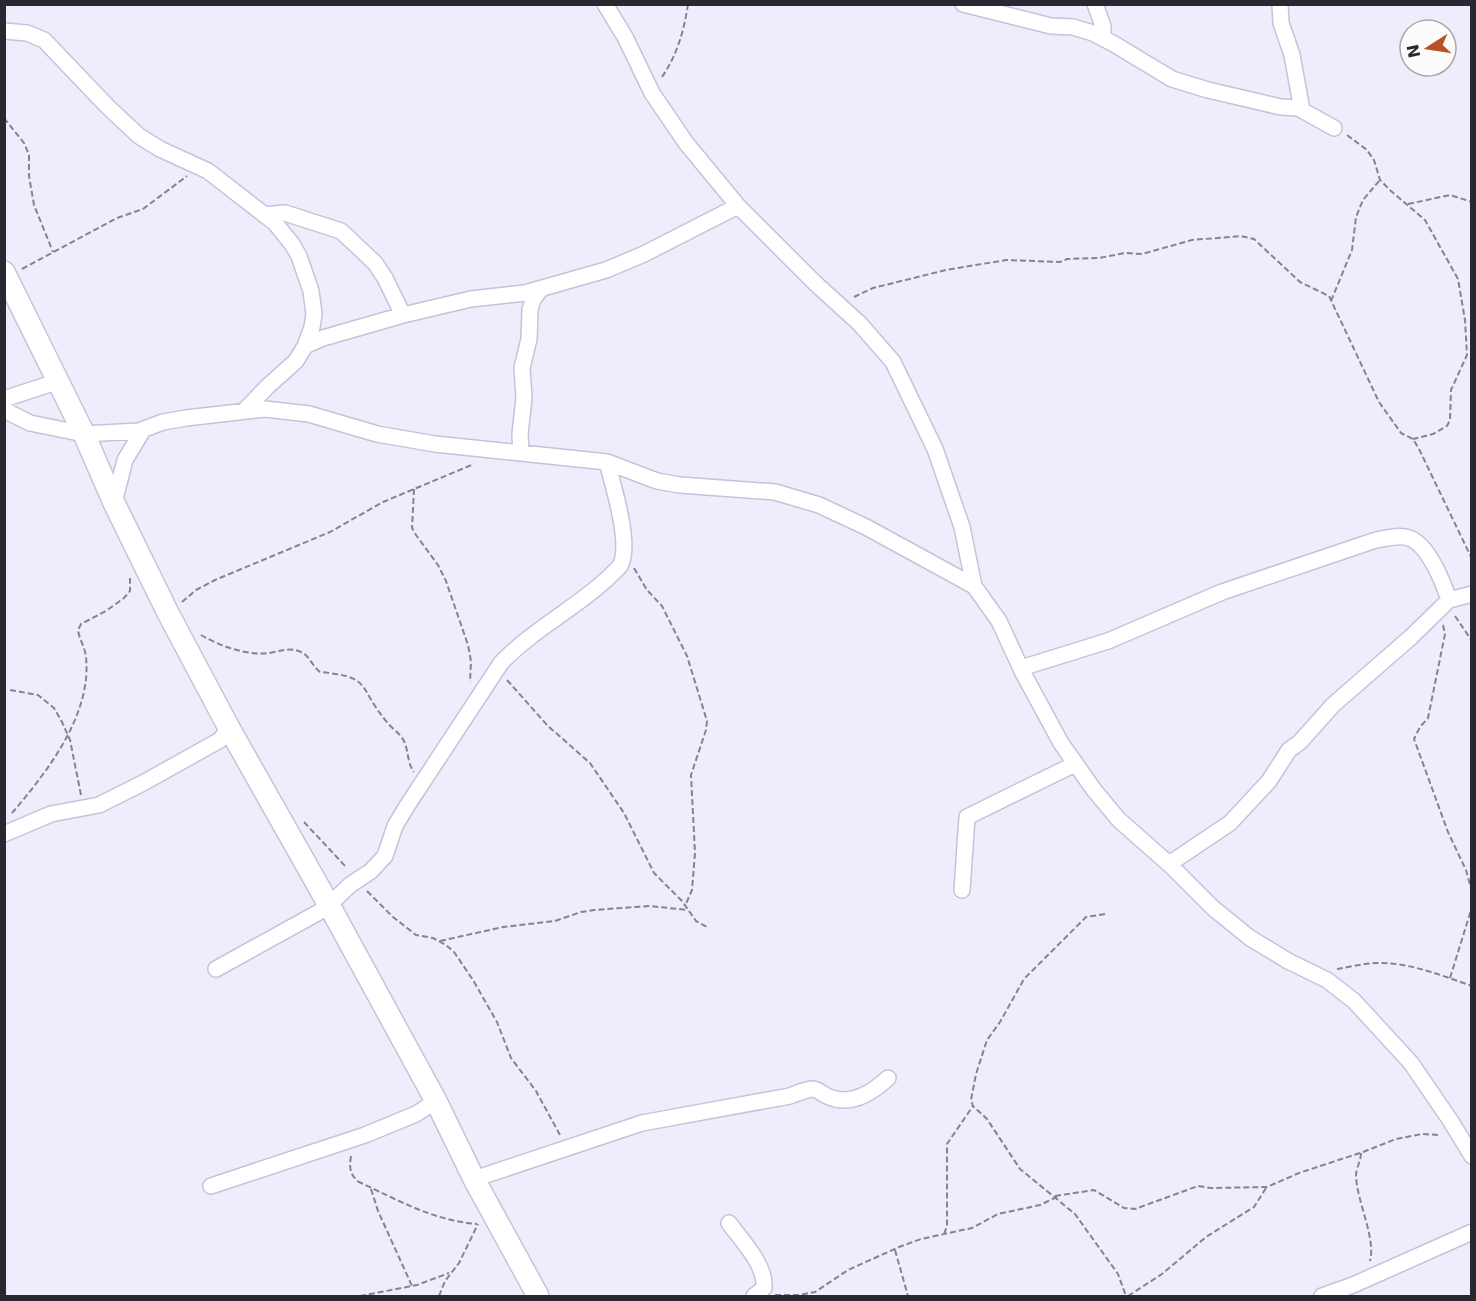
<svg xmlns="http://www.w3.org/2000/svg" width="1476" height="1301" font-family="'DejaVu Sans',sans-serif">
	<rect width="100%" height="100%" fill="#f0ecfb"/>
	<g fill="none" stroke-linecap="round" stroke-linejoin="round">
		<defs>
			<path id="street" d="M605,4L625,37L652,93L686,143L738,206L815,283L860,324L893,362L935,449L962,527L974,586
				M963,4L1051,26L1073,27L1093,33L1114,44L1172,79L1208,90L1281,107L1298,108L1334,128
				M1095,4L1103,26V38
				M1280,4L1281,23L1292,55L1302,110
				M4,31L27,33L44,40L108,107L139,136L160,149L208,171L275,223L292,244L299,256L311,291L314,314L312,327L305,346L296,361L267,387L244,411
				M264,215L285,213L341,231L375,263L385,278L403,315
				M305,346L323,338L403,315L471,299L525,293L606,270L644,254L738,206
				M4,399L59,381
				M4,410L30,423L84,434L139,431L163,422L186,418L265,409L309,414L377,434L435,444L607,462L657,481L680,485L775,492L819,505L866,527L974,586L999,621L1023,673L1061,743L1094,790L1119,820L1169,864L1213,908L1250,938L1288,961L1327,980L1354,1001L1411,1063L1450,1120L1472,1156
				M521,453L520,434L524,398L522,368L529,339L530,310L533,299L542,288
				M114,503L125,460L143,430
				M1021,668L1108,641L1222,592L1376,540C1386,539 1399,534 1409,538C1428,544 1443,582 1449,600
				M4,834L51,814L99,805L143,783L220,740L229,728
				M1169,864L1230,823L1269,781L1289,750L1300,742L1333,705L1411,637L1449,600L1472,594
				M962,890L967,817L1075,764
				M329,905L350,885L371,871L385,856L395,826L407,806L501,663C536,626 585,604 620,566C632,545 613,486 607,462
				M216,969L330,906
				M474,1179L642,1123L790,1096C797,1093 805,1090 812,1089C819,1089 823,1095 829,1097C851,1106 872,1093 888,1078
				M211,1186L365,1135L416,1114L436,1101
				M729,1223C742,1241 766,1265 764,1288L754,1296
				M1322,1296L1353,1285L1472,1232"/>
			<path id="secondary" d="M4,272L84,434L114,503L168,613L229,728L329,905L436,1101L474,1179L538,1296"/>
		</defs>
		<use href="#street" stroke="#c8c1db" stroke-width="18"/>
		<use href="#secondary" stroke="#c8c1db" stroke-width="24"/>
		<path stroke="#86828f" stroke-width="2" stroke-dasharray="6 3" stroke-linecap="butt" d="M9,4V5
			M662,77C677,55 684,31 688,4
			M4,118L24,143L29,155V176L34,205L53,252
			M1347,135L1367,150L1374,160L1380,180L1391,191L1425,220L1458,279L1465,320L1467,355L1451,390L1450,420L1447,426L1433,434L1413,439
			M1408,204L1450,195L1472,202
			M22,269L117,218L143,209L187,176
			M854,297L873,288L946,270L1006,260L1060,262L1067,259L1099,258L1125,253L1142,254L1192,240L1241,236L1254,239L1300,282L1329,296L1379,402L1401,433L1413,439L1419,449L1472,559
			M1331,301L1352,250L1356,217L1363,200L1379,181
			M414,489L412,528L416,535L438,565L446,581L468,645L471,661L470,682
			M634,568L647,590L662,606L687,656L707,721L706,730L691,775L695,853L692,890L685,906
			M182,602L196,590L215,580L330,532L383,502L474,464
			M1455,616L1472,641
			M1443,625L1445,634L1428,718L1420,727L1414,739L1448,832L1466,870L1472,892
			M201,635C220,646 247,656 269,653C280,651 290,647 301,652C309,655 313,667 320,672C373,677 357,686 386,721C391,728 400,733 404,741C409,752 407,763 414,772
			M507,680L548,726L590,763L624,813L654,873L682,901L696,921L709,928
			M10,690L38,695L54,708L62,722L70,740L81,795
			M12,813C47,772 92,715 86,657C85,647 79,639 78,630L81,624L106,611L124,598L130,591V578
			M304,822L347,868
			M367,891L393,917L416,935L433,938L446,945L454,952L473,980L497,1022L511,1058L536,1091L560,1135
			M1105,914L1086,917L1024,979L1000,1022L987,1040L976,1074L971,1100L973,1106L987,1119L1020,1169L1075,1214L1118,1274L1126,1296
			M440,941L503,927L555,921L581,912L594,910L649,906L688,910
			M1337,969C1349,967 1362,964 1375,963C1409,962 1440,975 1472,986
			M1450,978L1472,907
			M1361,1153C1361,1161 1356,1168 1356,1176C1357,1202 1376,1238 1370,1261
			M351,1156C349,1168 350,1175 359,1182C400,1201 432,1220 477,1224
			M371,1189L378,1211L412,1286
			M1055,1196L1094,1190L1124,1208L1135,1209L1198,1186L1211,1188L1267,1187L1299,1173L1363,1152L1396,1139L1422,1134L1440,1135
			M944,1234L947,1226V1144L973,1106
			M895,1250L908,1296
			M775,1295H799L815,1292L848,1270L899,1247L921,1239L972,1228L998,1214L1040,1205L1057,1197
			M360,1296L417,1285L449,1273
			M439,1296L445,1281L459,1263L478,1224
			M1128,1296L1162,1274L1206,1237L1254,1207L1266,1188"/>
		<use href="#street" stroke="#fff" stroke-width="15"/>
		<use href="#secondary" stroke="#fff" stroke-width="21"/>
	</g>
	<rect width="1476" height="1301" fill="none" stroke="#2a2731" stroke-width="12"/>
	<g transform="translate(1428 48) rotate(258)"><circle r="28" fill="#fcfcfc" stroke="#a8a7ab" stroke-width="1.5"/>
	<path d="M0-4.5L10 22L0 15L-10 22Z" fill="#b85225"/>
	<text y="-9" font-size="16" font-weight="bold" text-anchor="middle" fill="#2a2731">N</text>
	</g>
</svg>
